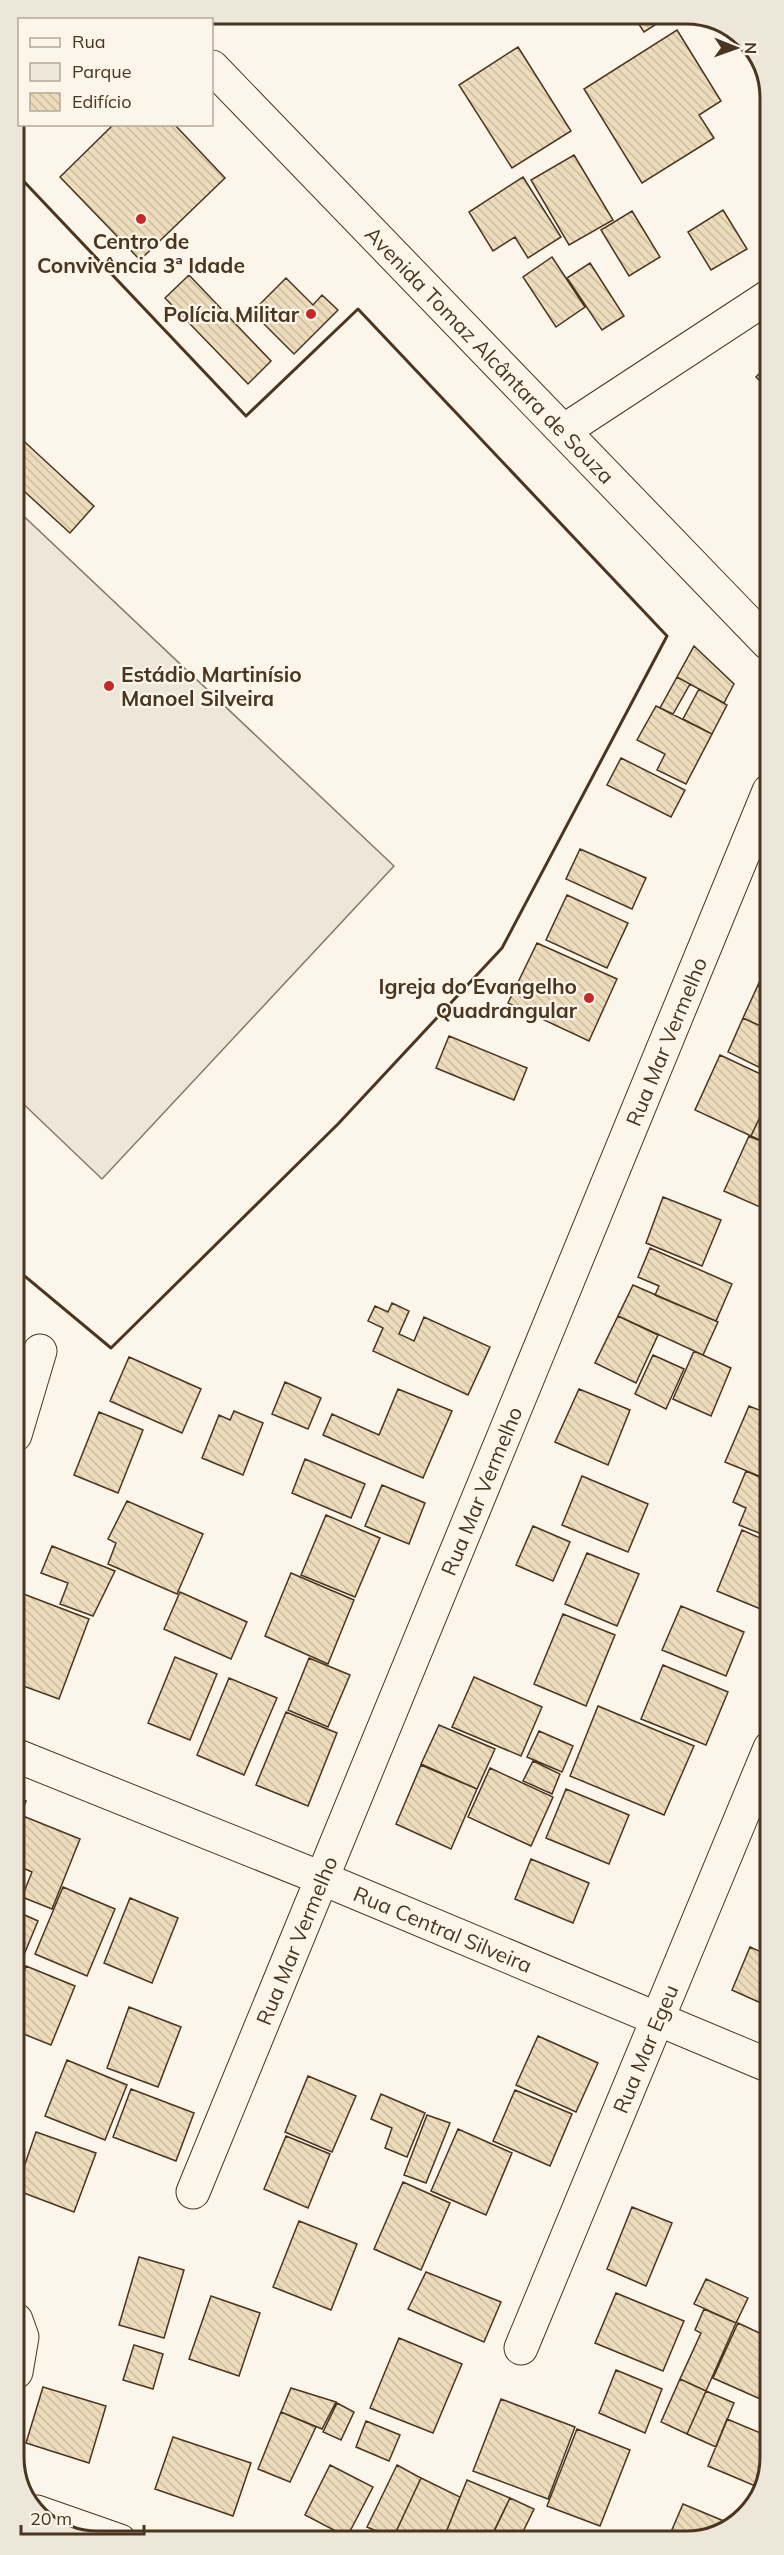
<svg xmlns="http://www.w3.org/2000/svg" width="784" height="2555" font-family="Mulish,sans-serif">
	<defs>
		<pattern id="building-back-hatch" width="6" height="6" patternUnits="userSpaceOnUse" patternTransform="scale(1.5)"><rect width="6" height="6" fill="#ecdcbc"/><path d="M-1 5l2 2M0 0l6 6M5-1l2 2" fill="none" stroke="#ccbda1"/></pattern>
	</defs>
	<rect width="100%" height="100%" fill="#fbf6e9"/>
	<path fill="#ede6d9" stroke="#887966" stroke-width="1.5" d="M14,507L394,866L102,1179L15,1096Z"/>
	<path fill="url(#building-back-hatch)" stroke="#4a3520" stroke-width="1.5" d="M554,14H577L561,24Z
		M632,14H672L644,32Z
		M677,30L721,101L699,115L714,138L642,183L584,89Z
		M518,47L571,131L512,168L459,85Z
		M114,124H174L225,178L140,260L60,177Z
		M574,155L613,220L569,245L531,180Z
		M523,177L561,237L528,258L515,237L493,251L469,212Z
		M723,210L747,249L711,270L688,232Z
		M632,211L660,257L629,276L601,230Z
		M552,257L585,307L556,327L523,277Z
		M590,263L624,316L602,330L567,278Z
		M189,275L271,361L248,384L165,298Z
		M286,278L313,305L322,295L338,310L294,354L252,312Z
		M768,365V389L756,377Z
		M14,432L94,506L70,533L14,482Z
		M694,646L734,684L724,703L677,677Z
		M677,677L690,684L673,714L660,708Z
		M699,689L727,705L712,734L683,719Z
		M656,706L712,734L686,784L657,770L665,754L637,740Z
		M621,758L685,790L671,817L607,785Z
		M580,849L646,878L632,909L566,879Z
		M567,895L628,923L607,968L546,940Z
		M537,943L617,979L589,1041L508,1003Z
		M769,962V990L758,985Z
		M758,985L769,990V1030L743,1018Z
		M743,1018L769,1030V1072L728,1052Z
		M449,1036L527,1068L514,1100L436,1068Z
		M720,1055L769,1078V1098L751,1136L695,1110Z
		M759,1119L769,1123V1144L751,1136Z
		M749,1136L769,1145V1211L724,1191Z
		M663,1197L721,1220L702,1266L646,1243Z
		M650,1248L732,1284L716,1321L655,1295L659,1286L638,1277Z
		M633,1285L718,1322L703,1355L618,1316Z
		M392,1303L409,1311L399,1334L414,1341L424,1317L490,1347L468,1395L373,1351L383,1328L368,1321L375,1306L388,1312Z
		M618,1316L658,1335L636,1383L595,1363Z
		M694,1351L731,1368L711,1416L673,1399Z
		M653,1355L684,1369L666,1409L635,1394Z
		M129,1357L201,1389L182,1433L110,1401Z
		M285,1382L321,1398L308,1429L272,1414Z
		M398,1389L452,1411L423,1478L323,1435L332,1414L379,1435Z
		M579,1389L630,1410L608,1465L555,1442Z
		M749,1406L769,1414V1480L725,1462Z
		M234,1411L263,1423L243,1475L202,1458L219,1415L230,1420Z
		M99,1412L143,1430L118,1493L74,1475Z
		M305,1459L365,1484L351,1518L292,1493Z
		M746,1471L769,1481V1537L739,1525L746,1508L733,1502Z
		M582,1476L648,1504L628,1552L562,1525Z
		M382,1485L425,1503L409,1544L365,1526Z
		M127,1501L203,1534L177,1594L108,1564L116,1543L108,1539Z
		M326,1515L380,1538L355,1597L301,1575Z
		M533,1526L570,1542L553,1581L516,1565Z
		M742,1530L769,1542L768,1612L717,1591Z
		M52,1546L115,1571L93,1616L60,1604L68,1583L41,1573Z
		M587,1553L639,1574L617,1626L565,1604Z
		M291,1573L354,1600L328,1664L265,1636Z
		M180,1592L247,1622L231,1659L164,1629Z
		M21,1593L89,1619L59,1699L15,1683V1609Z
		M681,1606L744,1632L726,1676L662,1650Z
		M563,1614L615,1635L586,1706L534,1684Z
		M175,1657L217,1674L190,1740L148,1723Z
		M309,1658L350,1675L328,1727L288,1710Z
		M663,1665L728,1692L706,1745L641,1719Z
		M474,1677L542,1707L521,1756L452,1727Z
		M229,1678L277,1698L244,1775L197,1755Z
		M598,1706L694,1746L664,1815L570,1776Z
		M286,1712L337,1733L308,1806L256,1785Z
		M439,1725L495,1749L477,1789L421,1764Z
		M539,1731L573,1746L562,1772L527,1757Z
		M533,1761L560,1774L552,1794L523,1781Z
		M421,1765L477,1789L451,1849L396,1824Z
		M490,1768L553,1797L531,1846L468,1817Z
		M566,1789L629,1815L609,1864L546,1838Z
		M16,1797L26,1801L16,1828Z
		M23,1816L80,1839L52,1909L22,1897L32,1872L16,1865V1833Z
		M531,1859L589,1883L573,1923L515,1899Z
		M63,1887L115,1909L87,1976L35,1954Z
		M130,1898L178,1918L152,1983L104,1963Z
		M16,1911L38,1921L23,1957L16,1954Z
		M770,1915V1931L764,1928Z
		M750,1947L770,1956V2007L732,1990Z
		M26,1966L75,1986L51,2045L16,2031V1993Z
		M129,2007L181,2027L158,2087L107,2068Z
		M538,2036L598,2063L576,2112L516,2085Z
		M67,2060L127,2085L105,2140L45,2116Z
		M308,2076L356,2096L332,2152L285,2132Z
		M131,2089L194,2113L176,2161L113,2137Z
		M515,2090L572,2114L550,2166L493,2141Z
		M381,2094L425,2113L407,2157L385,2148L392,2128L371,2119Z
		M427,2115L450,2123L426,2183L404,2175Z
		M458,2129L512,2153L486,2215L431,2191Z
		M36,2132L96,2153L74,2212L16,2190Z
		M286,2136L330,2154L308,2208L264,2189Z
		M403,2182L450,2203L421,2270L374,2249Z
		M632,2207L672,2223L646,2286L607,2269Z
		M299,2221L357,2244L331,2310L273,2287Z
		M139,2257L184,2270L164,2338L119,2325Z
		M426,2272L501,2302L484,2342L408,2309Z
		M706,2279L748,2298L736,2323L694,2304Z
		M616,2293L684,2321L663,2371L595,2343Z
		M211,2296L260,2313L239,2376L189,2359Z
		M704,2309L736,2323L706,2391L680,2379L701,2333L695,2330Z
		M738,2323L770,2338V2390L765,2401L713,2378Z
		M399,2338L462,2364L433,2433L370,2408Z
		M134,2345L163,2354L153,2389L123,2380Z
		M616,2370L662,2389L645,2433L599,2413Z
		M680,2379L706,2391L687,2434L661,2422Z
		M43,2387L106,2406L89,2463L26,2443Z
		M291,2388L336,2402L322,2429L281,2412Z
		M706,2391L734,2403L716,2447L687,2434Z
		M501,2399L575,2427L548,2499L473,2471Z
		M337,2403L354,2412L341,2440L323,2432Z
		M281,2412L316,2427L290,2482L258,2469Z
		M727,2419L770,2437V2458L760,2488L708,2466Z
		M366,2421L400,2435L389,2461L356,2447Z
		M577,2429L630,2450L600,2526L547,2506Z
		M173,2437L251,2463L233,2516L155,2489Z
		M330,2465L373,2487L347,2537L305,2515Z
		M397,2465L421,2478L393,2538L367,2527Z
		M421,2478L460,2497L443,2540H409L395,2534Z
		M467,2480L510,2498L490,2540H443Z
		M510,2498L534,2509L519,2540H501L492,2535Z
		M683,2504L731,2524L708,2539H668Z"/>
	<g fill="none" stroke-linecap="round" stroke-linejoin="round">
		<defs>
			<g id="street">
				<path d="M164,14L169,20"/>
				<path id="s1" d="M212,67L768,643"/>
				<path d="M565,430L768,297"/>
				<path d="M15,1435L40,1351"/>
				<path id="s2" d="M15,1755L321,1878L770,2066"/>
				<path id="s3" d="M193,2192L769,791"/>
				<path d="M16,2320L22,2337L16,2372"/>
				<path id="s4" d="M521,2348L770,1748"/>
				<path d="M37,2512L120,2541"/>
			</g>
		</defs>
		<use href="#street" stroke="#4a3520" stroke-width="35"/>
		<use href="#street" stroke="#fbf6e9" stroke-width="33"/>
		<path stroke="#4a3520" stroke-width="3" d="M14,171L246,416L358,309L667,636L502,948L338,1124L111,1348L15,1268"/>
	</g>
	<g fill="#c62828" stroke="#fbf6e9" stroke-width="2">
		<circle cx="141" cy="219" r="6"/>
		<circle cx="311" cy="314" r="6"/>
		<circle cx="109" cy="686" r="6"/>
		<circle cx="589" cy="998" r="6"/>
	</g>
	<g text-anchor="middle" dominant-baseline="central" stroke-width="4.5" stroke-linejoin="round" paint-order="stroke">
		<g font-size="21" font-weight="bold" fill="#4a3520" stroke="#fbf6e9" text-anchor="end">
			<text x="141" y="241" text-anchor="middle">Centro de<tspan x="141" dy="24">Convivência 3ª Idade</tspan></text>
			<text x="299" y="314">Polícia Militar</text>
			<text x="121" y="674" text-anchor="start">Estádio Martinísio<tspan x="121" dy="24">Manoel Silveira</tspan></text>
			<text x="577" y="986">Igreja do Evangelho<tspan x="577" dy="24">Quadrangular</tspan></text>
		</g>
		<g font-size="21" fill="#4a3520" stroke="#fbf6e9">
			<text stroke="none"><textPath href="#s1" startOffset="400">Avenida Tomaz Alcântara de Souza</textPath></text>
			<text stroke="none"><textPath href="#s3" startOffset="1244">Rua Mar Vermelho</textPath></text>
			<text stroke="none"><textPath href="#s3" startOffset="758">Rua Mar Vermelho</textPath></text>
			<text stroke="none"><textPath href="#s2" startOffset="462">Rua Central Silveira</textPath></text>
			<text stroke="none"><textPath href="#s3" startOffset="272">Rua Mar Vermelho</textPath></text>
			<text stroke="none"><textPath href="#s4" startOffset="324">Rua Mar Egeu</textPath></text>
		</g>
	</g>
	<path d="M0 0H784V2555H0ZM98 24H686A74 74 0 0 1 760 98V2457A74 74 0 0 1 686 2531H98A74 74 0 0 1 24 2457V98A74 74 0 0 1 98 24Z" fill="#ede7d9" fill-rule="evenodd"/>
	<path fill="none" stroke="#4a3520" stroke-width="3" d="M98 24H686A74 74 0 0 1 760 98V2457A74 74 0 0 1 686 2531H98A74 74 0 0 1 24 2457V98A74 74 0 0 1 98 24Z"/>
	<rect x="18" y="18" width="195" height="108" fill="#fbf6e9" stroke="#b4a999" stroke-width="1.5"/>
	<rect x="30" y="38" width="30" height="9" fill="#fbf6e9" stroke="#b4a999" stroke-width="1.5"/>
	<text x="72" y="48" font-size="18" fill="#4a3520">Rua</text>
	<rect x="30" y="63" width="30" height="18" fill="#ede6d9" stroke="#b4a999" stroke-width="1.5"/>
	<text x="72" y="78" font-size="18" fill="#4a3520">Parque</text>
	<rect x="30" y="93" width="30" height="18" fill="url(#building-back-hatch)" stroke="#b4a999" stroke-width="1.5"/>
	<text x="72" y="108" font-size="18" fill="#4a3520">Edifício</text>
	<g transform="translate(736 48) rotate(91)" stroke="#fbf6e9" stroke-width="4.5" paint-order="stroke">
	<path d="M0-4.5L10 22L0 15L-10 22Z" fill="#4a3520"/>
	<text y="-9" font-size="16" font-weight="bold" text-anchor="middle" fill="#4a3520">N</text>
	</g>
	<path d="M21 2525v9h123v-9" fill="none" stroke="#4a3520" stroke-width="3"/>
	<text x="30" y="2525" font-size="18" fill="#4a3520" stroke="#fbf6e9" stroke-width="4.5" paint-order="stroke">20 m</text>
</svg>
